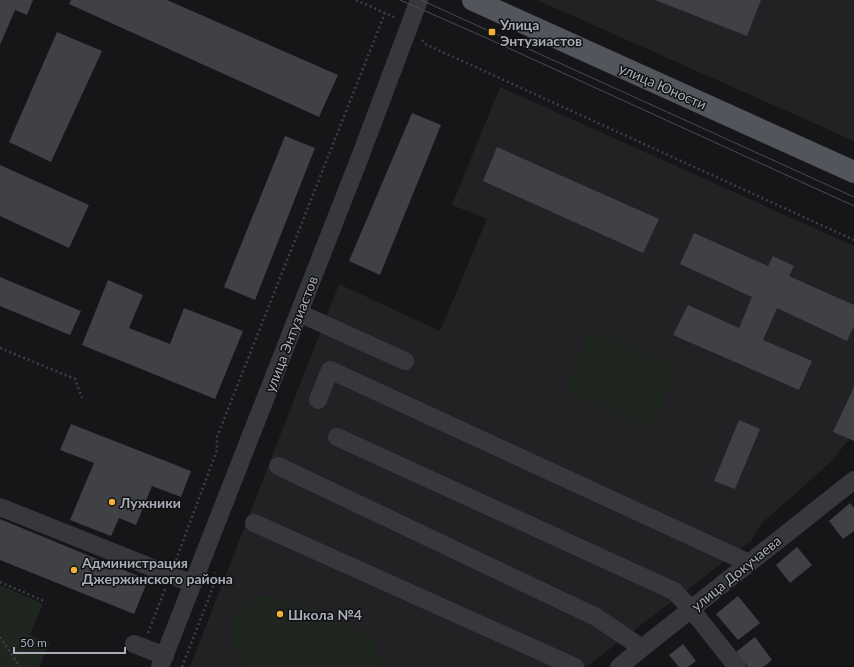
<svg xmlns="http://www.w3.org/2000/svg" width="854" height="667" font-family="Lato,sans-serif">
	<rect width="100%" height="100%" fill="#161618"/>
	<path fill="#222225" d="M537,0H854V141Z
		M500,87L854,246V441L849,439L832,461L761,524L751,541L586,667H190L339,284L440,331L487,219L452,205Z"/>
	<path fill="#1e261f" d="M590,330L677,367L652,427L564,390Z
		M0,585L43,604L30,635L50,642L39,667H0Z
		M271,595L290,601L364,632L374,643L381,659L380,667H247C225,649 226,620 248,602C250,601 253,598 255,597C260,595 267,596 271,595Z"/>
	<path fill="#404145" d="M0,0H33L27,15L15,10L0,45Z
		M71,0H167L338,75L319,117L69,4Z
		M655,0H761L747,36Z
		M57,32L102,51L51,162L9,142Z
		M412,113L441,125L380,275L349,261Z
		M285,136L315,148L255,300L224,287Z
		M497,147L659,219L643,253L483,181Z
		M0,165L89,205L69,248L0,216Z
		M694,233L768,266L773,256L794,266L789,276L854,305V326L847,341L777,308L763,340L812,361L799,390L673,335L688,305L739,328L752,297L680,264Z
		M0,277L81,311L70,335L0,306Z
		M108,280L143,295L129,328L170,344L184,308L243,331L215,399L82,345Z
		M854,387V441L833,432Z
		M739,420L760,429L735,489L714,481Z
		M71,424L191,471L181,497L152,486L136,525L119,518L111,536L70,520L94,463L60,450Z
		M850,503L854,508V531L843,539L829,521Z
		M0,519L148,580L134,614L0,560Z
		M797,547L812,565L790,583L776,565Z
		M738,596L760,623L738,640L716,614Z
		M755,637L772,660L763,667H748L736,652Z
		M683,644L696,661L688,667H679L669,655Z"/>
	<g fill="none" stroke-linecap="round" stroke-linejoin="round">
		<path stroke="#3d3f44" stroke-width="2.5" stroke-dasharray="2 3" stroke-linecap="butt" d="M356,0L396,18
			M422,40L425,44L854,240
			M0,348L75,379L82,398
			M176,560L217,450V437L385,13
			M0,582L44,601
			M148,633L165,589
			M0,637L20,667
			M182,667L213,587L215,572"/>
		<path stroke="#37383d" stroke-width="18" d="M299,313L405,361
			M318,400L330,370L749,563
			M337,437L674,591L691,609L737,667
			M278,466L596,617L642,648
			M0,507L193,584
			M254,523L575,667
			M134,644L165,656
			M160,667L360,157L419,0
			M619,667L642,648L854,480"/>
		<path stroke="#53555c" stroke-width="22" d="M473,0L854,172"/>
		<path stroke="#4a4c52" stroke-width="1" d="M400,0L482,36L854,206
			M421,0L854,197"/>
	</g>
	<g fill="#f2b134" stroke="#111113" stroke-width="1.5">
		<rect x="488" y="28" width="8" height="8" rx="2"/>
		<circle cx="112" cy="502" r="4"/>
		<circle cx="74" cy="570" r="4"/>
		<circle cx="280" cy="614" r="4"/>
	</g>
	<g text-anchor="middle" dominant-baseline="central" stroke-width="3" stroke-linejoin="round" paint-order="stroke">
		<g font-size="14" font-weight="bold" fill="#a8adb8" stroke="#111113" text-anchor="start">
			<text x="500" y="24">Улица<tspan x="500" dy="16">Энтузиастов</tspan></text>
			<text x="120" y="502">Лужники</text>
			<text x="82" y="562">Администрация<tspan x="82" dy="16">Джержинского района</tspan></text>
			<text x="288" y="614">Школа №4</text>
		</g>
		<g font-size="14" fill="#a8adb8" stroke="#111113">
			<text transform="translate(663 86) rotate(24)">улица Юности</text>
			<text transform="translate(291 334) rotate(-69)">улица Энтузиастов</text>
			<text transform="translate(736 573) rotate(-39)">улица Докучаева</text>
		</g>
	</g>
	<path d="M14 647v6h111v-6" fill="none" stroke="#a8adb8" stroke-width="2"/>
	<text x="20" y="647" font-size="12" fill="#a8adb8" stroke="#111113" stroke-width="3" paint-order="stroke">50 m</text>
</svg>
